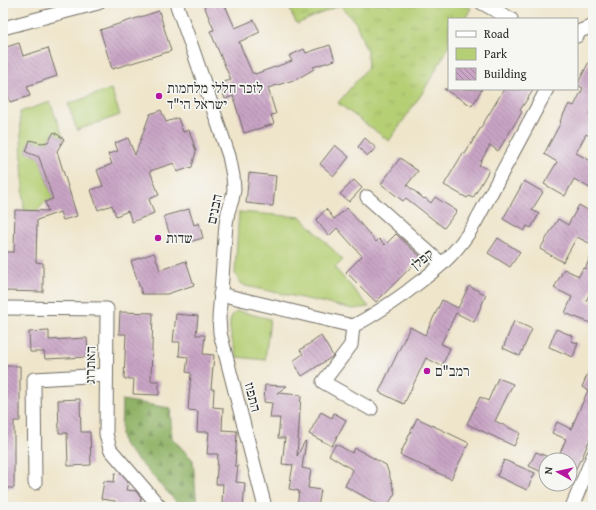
<svg xmlns="http://www.w3.org/2000/svg" width="596" height="510" font-family="'Gentium Book Plus','Frank Ruhl Libre',serif">
	<defs>
		<pattern id="grass-tufts" width="24" height="20" patternUnits="userSpaceOnUse"><rect width="24" height="20" fill="#b5cf74"/><path d="M3 7l-1-3M5 7V3M7 7l1-3M15 17l-1-3M17 17v-4M19 17l1-3" fill="none" stroke="#9cb265"/></pattern>
		<pattern id="forest-firs" width="22" height="20" patternUnits="userSpaceOnUse"><rect width="22" height="20" fill="#90b266"/><path d="M5 1l3.5 6h-7zM16 11l3.5 6h-7z" fill="#769154"/></pattern>
		<pattern id="building-back-hatch" width="6" height="6" patternUnits="userSpaceOnUse"><rect width="6" height="6" fill="#c9a4c5"/><path d="M-1 5l2 2M0 0l6 6M5-1l2 2" fill="none" stroke="#a386a0"/></pattern>
	</defs>
	<rect width="100%" height="100%" fill="#f6f6f2"/>
	<filter id="ink" filterUnits="userSpaceOnUse"><feTurbulence type="fractalNoise" baseFrequency=".025" numOctaves="2"/><feDisplacementMap in="SourceGraphic" scale="8" xChannelSelector="R" yChannelSelector="G"/><feConvolveMatrix kernelMatrix="1 2 1 2 8 2 1 2 1" color-interpolation-filters="sRGB"/></filter>
	<filter id="wash" filterUnits="userSpaceOnUse"><feTurbulence type="fractalNoise" baseFrequency=".012" numOctaves="4" result="noise"/><feDisplacementMap in="SourceGraphic" scale="16" xChannelSelector="R" yChannelSelector="G"/><feGaussianBlur stdDeviation="0.9" result="paint"/><feColorMatrix in="noise" values="0 0 0 0 0 0 0 0 0 0 0 0 0 0 0 0 0 1.4 0 .05"/><feComposite in="paint" operator="in"/></filter>
	<g filter="url(#wash)">
		<rect width="100%" height="100%" fill="#efe5cb"/>
		<path fill="url(#grass-tufts)" stroke="#707d50" d="M286,3H460L471,8L465,19H449V47L421,95L389,141L338,103L368,67L367,52L356,23L340,5L297,24Z"/>
		<path fill="url(#forest-firs)" stroke="#5e6e48" d="M122,400L170,408L172,438L193,460L197,507H181L123,444L121,435Z"/>
		<path fill="#b5cf74" stroke="#707d50" d="M111,89L120,115L77,130L68,104Z
			M50,102L64,139L54,133L48,142L41,143L30,140L26,152L39,157L53,199L45,202L37,211L24,210L20,112Z
			M239,212L301,217L343,260L335,268L369,307L353,309L246,286L240,283L235,273Z
			M238,311L270,319L265,360L237,357C234,345 222,317 238,311Z"/>
		<g id="blocks">
			<path fill="url(#building-back-hatch)" d="M203,3H224L235,28L254,20L260,32L239,42L252,73H254L255,74L292,61L289,56L304,49L306,53L330,45L335,60L313,67L314,69L297,79L268,88L276,114L271,115L274,124L244,133L233,96L225,99L220,83L231,80L210,31L214,30Z
				M159,11L171,51L112,69L100,30Z
				M19,43L23,56L48,48L57,76L27,86L30,96L10,102L6,89L3,90V48Z
				M593,54V106L589,114L593,116V138L586,134L576,153L593,162V190L574,179L565,196L544,184L557,162L544,154L561,122L560,121L569,104L574,106L583,88L577,85Z
				M444,89H482L472,106Z
				M504,89H534L520,110L522,112L498,151L490,145L479,165L489,170L473,198L469,196L467,198L444,185L463,153L465,154Z
				M161,110L166,122L178,118L183,132L189,130L196,151L192,167L177,172L174,163L150,171L159,195L149,199L154,213L132,222L128,211L116,216L112,205L98,210L91,190L103,186L97,170L112,164L108,154L118,151L115,143L128,138L135,155L150,114Z
				M54,132L64,139L57,151L77,216L63,220L60,212L37,220L36,262L43,263V292L3,291V252H14L15,210L48,211L45,202L53,199L39,157L26,152L30,140L41,143L48,142Z
				M365,138L376,148L368,156L358,147Z
				M335,145L349,157L334,176L320,164Z
				M400,158L418,171L407,185L424,199L425,198L431,203L435,197L457,211L444,228L406,198L403,201L381,184Z
				M249,173L276,176L273,206L246,203Z
				M354,180L362,188L349,202L340,194Z
				M524,181L543,192L532,210L539,214L531,228L527,226L524,231L503,219Z
				M579,205L593,213V245L577,237L563,262L540,249L558,219L568,225Z
				M347,208L376,242L379,239L385,245L396,234L421,257L376,302L346,272L362,256L337,228L329,236L316,220L326,209L334,219Z
				M189,209L194,225L199,223L203,238L189,242L187,234L171,239L164,216Z
				M498,238L520,252L510,267L488,253Z
				M593,251V287L586,301L593,303V324L565,313L572,297L554,288L564,269L579,276L583,268L585,269Z
				M154,253L160,270L186,261L194,285L167,294H142L131,261Z
				M469,286L486,295L474,322L456,313L441,344L450,348L442,366L426,358L404,404L379,392L410,327L425,335L442,300L458,308Z
				M120,312L153,313L151,381H159V395L133,394L134,379H124L126,334H119Z
				M176,314L198,316L196,335H205L203,354L214,355L211,389H214L213,407L223,408L222,430L237,431L235,466H238L236,482L245,483L243,507H228L229,504L222,503L223,484H216L218,454H207L209,432H197L198,411L188,410L191,373L186,372L188,357L179,356L180,342H173Z
				M514,321L532,329L520,356L503,348Z
				M556,329L573,336L571,341L578,343L573,357L549,347Z
				M49,331V340L87,338L88,357L45,359L44,352H30L29,332Z
				M321,336L333,356L332,357L302,376L293,361L303,354L300,350Z
				M593,361V432L581,460H580L570,481V460H557L566,439L552,433L557,422L571,429L588,390L582,387Z
				M3,366H20V421H14V488H3Z
				M498,378L513,384L495,421L520,433L514,446L467,424L480,397L488,401Z
				M265,385L287,386L277,393L301,395L297,456L305,441L306,442L302,468L311,470L308,488L321,490L318,507H297L299,491L289,489L293,465L282,464L285,438H278L280,418H270L272,403L264,402Z
				M80,399L81,432H90L91,465L68,466L67,433H59L58,400Z
				M321,412L332,418L334,413L346,420L332,446L309,434Z
				M417,418L469,443L451,479L400,455Z
				M336,444L352,453L355,448L386,465L395,493L387,507H383L345,486L353,470L329,455Z
				M536,452L546,456V474L529,466Z
				M504,460L535,473L527,490L497,476Z
				M115,473L121,474L128,482L126,490L136,491L141,498L140,507H114L115,501L101,499L104,481L114,482Z"/>
		</g>
	</g>
	<g filter="url(#ink)">
		<use href="#blocks" fill-opacity="0" stroke="#706c63" stroke-width="1"/>
		<g fill="none" stroke-linecap="round" stroke-linejoin="round">
			<defs>
				<path id="minor" d="M176,3L194,53L229,156L233,176L234,190L232,200L228,212L226,224L219,318L220,333L265,507
					M482,3L511,19
					M3,28L98,3
					M577,36L580,31L593,26
					M367,197L442,264
					M220,294L353,326
					M3,308L107,309L106,434L110,449L160,507
					M371,409L323,382L351,345L353,326C373,316 390,304 408,291C419,282 431,274 442,264C455,252 466,238 475,223L547,89
					M35,483L34,379L106,375
					M572,507L593,456"/>
			</defs>
			<use href="#minor" stroke="#706c63" stroke-width="15"/>
			<use href="#minor" stroke="#fff" stroke-width="13"/>
		</g>
	</g>
	<g fill="#b5179e" stroke="#f6f6f2" stroke-width="1.5">
		<circle cx="159" cy="96" r="4"/>
		<circle cx="158" cy="238" r="4"/>
		<circle cx="427" cy="371" r="4"/>
	</g>
	<g text-anchor="middle" dominant-baseline="central" stroke-width="3.5" stroke-linejoin="round" paint-order="stroke">
		<g font-size="14" fill="#2b2b2b" stroke="#f6f6f2" text-anchor="start">
			<text x="167" y="88">לזכר חללי מלחמות<tspan x="167" dy="16">ישראל הי"ד</tspan></text>
			<text x="166" y="238">שדות</text>
			<text x="435" y="371">רמב"ם</text>
		</g>
		<g font-size="14" fill="#2b2b2b" stroke="#f6f6f2">
			<text transform="translate(214 209) rotate(-78)">הבנים</text>
			<text transform="translate(422 259) rotate(-39)">קפלן</text>
			<text transform="translate(90 365) rotate(-89)">האתרוג</text>
			<text transform="translate(253 397) rotate(76)">התפוז</text>
		</g>
	</g>
	<rect width="596" height="510" fill="none" stroke="#f6f6f2" stroke-width="16"/>
	<rect x="448" y="18" width="130" height="72" fill="#f6f6f2" stroke="#a5a5a2"/>
	<rect x="456" y="31" width="20" height="6" fill="#ffffff" stroke="#a5a5a2"/>
	<text x="484" y="38" font-size="12" fill="#2b2b2b">Road</text>
	<rect x="456" y="48" width="20" height="12" fill="#b5cf74" stroke="#a5a5a2"/>
	<text x="484" y="58" font-size="12" fill="#2b2b2b">Park</text>
	<rect x="456" y="68" width="20" height="12" fill="url(#building-back-hatch)" stroke="#a5a5a2"/>
	<text x="484" y="78" font-size="12" fill="#2b2b2b">Building</text>
	<g transform="translate(558 472) rotate(278)"><circle r="19" fill="#f6f6f2" stroke="#a5a5a2"/>
	<path d="M0-3L7 15L0 10L-7 15Z" fill="#b5179e"/>
	<text y="-6" font-size="11" font-weight="bold" text-anchor="middle" fill="#2b2b2b">N</text>
	</g>
</svg>
